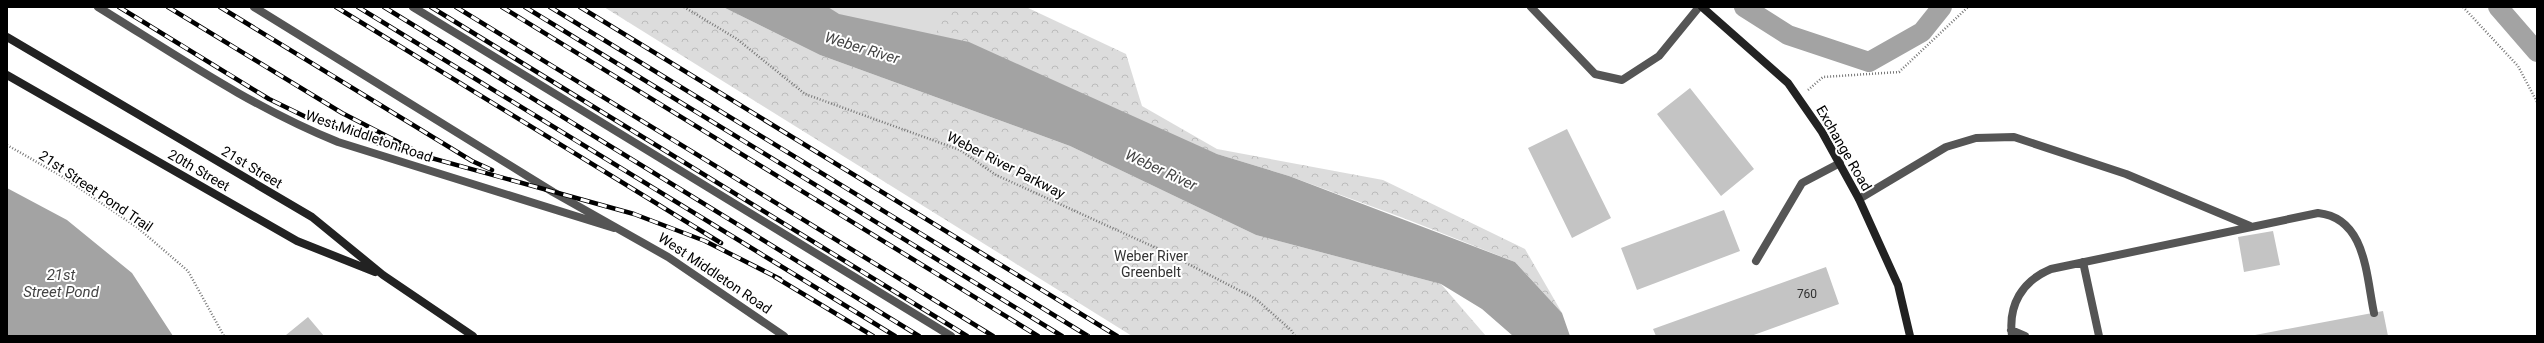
<svg xmlns="http://www.w3.org/2000/svg" width="2544" height="343" font-family="Roboto,sans-serif">
	<defs>
		<pattern id="forest-crowns" width="20" height="18" patternUnits="userSpaceOnUse"><rect width="20" height="18" fill="#dcdcdc"/><path d="M2 6a3 3 0 1 1 6 0M12 15a3 3 0 1 1 6 0" fill="none" stroke="#bbb"/></pattern>
	</defs>
	<rect width="100%" height="100%" fill="#fff"/>
	<path fill="url(#forest-crowns)" d="M604,7H723L820,55L1070,146L1256,235L1441,284L1486,336H1132Z
		M828,7H1026L1126,54L1142,106L1217,149L1383,180L1525,249L1562,313L1515,262L1406,219L1289,176L1217,154L838,14Z"/>
	<path fill="#dcdcdc" d="M828,7H949L935,35L838,14Z"/>
	<path fill="#a3a3a3" d="M723,7H828L839,14L969,42L1217,154L1289,176L1515,262L1562,313L1570,336H1513L1482,309L1441,284L1256,235L1070,146L820,55Z
		M7,188L67,220L132,273L173,336H7Z"/>
	<g fill="none" stroke-linecap="round" stroke-linejoin="round">
		<path stroke="#a3a3a3" stroke-width="20" d="M1744,7L1788,35L1869,62L1922,32L1942,7
			M2498,7L2537,52"/>
	</g>
	<path fill="#c4c4c4" d="M1690,88L1754,169L1721,196L1657,114Z
		M1567,129L1611,218L1572,238L1528,148Z
		M1724,210L1740,251L1637,290L1621,248Z
		M2273,231L2280,265L2244,272L2238,237Z
		M1826,267L1839,304L1751,336H1656L1653,329Z
		M2383,311L2388,336H2255V335Z
		M308,317L324,336H287L286,335Z"/>
	<g fill="none" stroke-linecap="round" stroke-linejoin="round">
		<path stroke="#777" stroke-width="2.5" stroke-dasharray="1 2" stroke-linecap="butt" d="M684,7L737,39L805,94L960,150L996,175L1165,252L1256,299L1291,330L1295,336
			M2463,7L2518,66L2537,102
			M1808,90L1823,77L1899,72L1968,7
			M7,145L63,177L138,228L188,271L224,336"/>
		<path stroke="#555" stroke-width="8" d="M98,7C176,55 253,108 338,142L614,228
			M254,7L553,192L668,257L784,336
			M413,7L951,336
			M1531,7L1595,74L1622,80L1659,56L1699,7
			M1859,199L1946,147L1976,138L2014,137L2126,174L2250,226
			M1756,261L1802,183L1840,163
			M2083,262L2099,336
			M2011,330L2025,336
			M2012,336C2008,305 2022,281 2051,269L2318,213C2366,218 2366,275 2374,313"/>
		<path stroke="#222" stroke-width="8" d="M1702,7L1788,83L1822,132L1859,199L1898,285L1910,336
			M7,37L312,217L383,275L473,336
			M7,75L297,241L375,272"/>
		<defs>
			<path id="rail" d="M119,7L269,99L306,117L377,143L634,214L705,241L780,279
				M168,7L342,113L412,149
				M220,7L472,161L492,170
				M336,7L721,243
				M358,7L895,336
				M384,7L919,336
				M431,7L967,336
				M456,7L993,336
				M502,7L1038,336
				M525,7L1062,336
				M550,7L1088,336
				M580,7L1117,336
				M775,277L873,336"/>
		</defs>
		<use href="#rail" stroke="#000" stroke-width="4.5"/>
		<use href="#rail" stroke="#fff" stroke-width="3" stroke-dasharray="9" stroke-linecap="butt"/>
	</g>
	<g text-anchor="middle" dominant-baseline="central" stroke-width="4" stroke-linejoin="round" paint-order="stroke">
		<g font-size="12" fill="#313131">
			<text x="1807" y="294">760</text>
		</g>
		<g font-size="14" fill="#000" stroke="#fff">
			<text transform="translate(369 136) rotate(19)">West Middleton Road</text>
			<text transform="translate(1844 148) rotate(60)">Exchange Road</text>
			<text transform="translate(1006 165) rotate(27)">Weber River Parkway</text>
			<text transform="translate(252 167) rotate(31)">21st Street</text>
			<text transform="translate(199 170) rotate(30)">20th Street</text>
			<text transform="translate(96 191) rotate(34)">21st Street Pond Trail</text>
			<text transform="translate(715 273) rotate(34)">West Middleton Road</text>
		</g>
		<g font-size="14" fill="#333" stroke="#fff">
			<text x="1151" y="256">Weber River<tspan x="1151" dy="16">Greenbelt</tspan></text>
		</g>
		<g font-size="15" font-style="italic" fill="#444" stroke="#fff">
			<text transform="translate(862 48) rotate(17)">Weber River</text>
			<text transform="translate(1161 170) rotate(25)">Weber River</text>
			<text x="61" y="275">21st<tspan x="61" dy="17">Street Pond</tspan></text>
		</g>
	</g>
	<rect width="2544" height="343" fill="none" stroke="#000000" stroke-width="16"/>
</svg>
